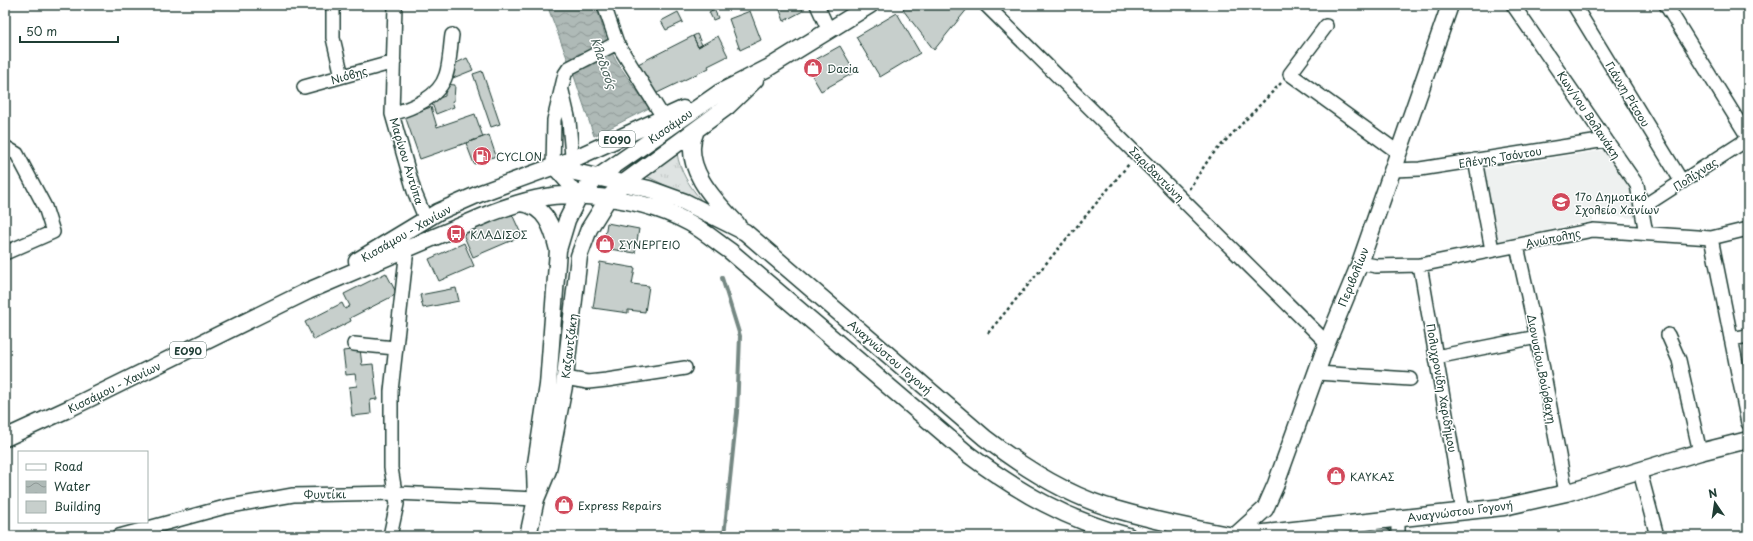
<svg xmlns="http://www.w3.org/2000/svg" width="1753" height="541" font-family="'Playpen Sans',sans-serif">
	<defs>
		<pattern id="grass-tufts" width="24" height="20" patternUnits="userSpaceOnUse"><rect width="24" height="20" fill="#dee3e2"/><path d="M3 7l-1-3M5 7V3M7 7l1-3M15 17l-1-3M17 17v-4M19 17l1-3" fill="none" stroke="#bec4c2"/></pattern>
		<pattern id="water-waves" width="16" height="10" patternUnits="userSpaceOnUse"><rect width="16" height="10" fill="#afbab7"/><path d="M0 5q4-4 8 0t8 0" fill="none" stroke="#8e9896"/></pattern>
	</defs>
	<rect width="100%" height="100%" fill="#fff"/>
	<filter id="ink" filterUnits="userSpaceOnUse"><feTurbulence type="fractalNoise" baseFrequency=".025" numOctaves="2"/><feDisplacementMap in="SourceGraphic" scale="8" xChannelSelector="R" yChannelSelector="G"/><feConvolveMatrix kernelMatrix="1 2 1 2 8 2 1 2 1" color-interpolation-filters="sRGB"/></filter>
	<g filter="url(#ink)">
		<path fill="#eef1f0" d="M1604,150L1630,188L1636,218L1593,215V221L1549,229L1550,232L1497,243L1483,169Z"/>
		<path fill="url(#grass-tufts)" stroke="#7e908b" d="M677,153C680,172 689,185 701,200L700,202L646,176Z"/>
		<path fill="url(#water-waves)" stroke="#758883" d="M547,5H596L607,42L616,61L649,108L594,136L575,79Z"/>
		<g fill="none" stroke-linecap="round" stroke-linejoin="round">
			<path stroke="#758883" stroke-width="4" d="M722,278L740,336L737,412L724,536"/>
		</g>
		<path fill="#c7cfcc" stroke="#1f3d34" d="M778,5H800L803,11L784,21Z
			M906,5H963L968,8L934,50L903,10Z
			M714,9L718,18L713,20L709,12Z
			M750,11L761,40L740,50L729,19Z
			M678,12L683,22L666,30L661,21Z
			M897,13L920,53L880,77L856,37Z
			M697,34L702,45L698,47L693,36Z
			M693,36L698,47L718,36L728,56L708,66L709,68L653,95L638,64Z
			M840,46L855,72L821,91L806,65Z
			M467,58L473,70L453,78L448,67Z
			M482,71L500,124L491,127L473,74Z
			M445,84L455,85L454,101H452L454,107L436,114L431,101L445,96Z
			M431,107L437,127L475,114L483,137L420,159L405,116Z
			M489,135L496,156L474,164L466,143Z
			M511,212L522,236L473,257L463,234Z
			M607,223L639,229L635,253L603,248Z
			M464,243L474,266L439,281L429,259Z
			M600,262L635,268L632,284L649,286L645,312L628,310V313L593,308Z
			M386,273L397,294L350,318L351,321L314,340L305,322L342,303L345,309L350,306L344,294Z
			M456,288L459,301L423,308L420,295Z
			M360,349L362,365L373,364L377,399L370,400L371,414L352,416L349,387L357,386L355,374L346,375L343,351Z"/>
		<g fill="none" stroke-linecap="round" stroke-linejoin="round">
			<defs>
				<path id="minor" d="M333,5V38L342,76
					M395,5L392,114L414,191L426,220
					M604,5L617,43L663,117
					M817,5L829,31
					M986,5L1327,343
					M1513,5L1637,185L1646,233
					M1574,5L1682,182
					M1666,5L1748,137
					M1326,26L1290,74L1399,153
					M304,87L394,62
					M562,91L569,121L573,168
					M392,114C412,108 439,98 446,75C450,63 450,48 452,35
					M5,147L17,154L45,207L53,232L5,253
					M1475,160L1492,250
					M1393,170L1420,169L1606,140
					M579,196L553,167L554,120L565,74L569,68L617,43
					M1641,208L1748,139
					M1711,238L1748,423
					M1517,246L1537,337L1566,493
					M1360,263L1376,266L1420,265L1593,230L1711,238L1748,229
					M1420,265L1463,512
					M1668,335L1679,360L1700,452
					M1731,339L1748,336
					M354,344L395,348
					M1436,357L1537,337
					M1317,373L1410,379
					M565,378L588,382L607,380L685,368
					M1640,472L1657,536
					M1398,518V536
					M119,536L225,507L293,495L395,493L536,499
					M390,536L397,504L391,468V391L407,249L403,243
					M1376,536H1385"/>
				<path id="major" d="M696,130C680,165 714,200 737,224
					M553,167L649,189L685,202L745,232L985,438C1025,469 1069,497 1118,510C1156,521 1195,529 1234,536
					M520,203C546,205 553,229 558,250
					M357,261L438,212L481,193L571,160L683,109
					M5,438L68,409L308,291L491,213C509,206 527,200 546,197C559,194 572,195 586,196C623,198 657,205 690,223C704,231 717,242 730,251L969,455C1019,492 1067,520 1128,536
					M536,499L535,470L548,385L558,250L567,220L579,196L598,177L719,93L768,68L870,5
					M528,536L536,499L548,470L564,386L579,256L589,229L609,197L625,182L728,106L755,80
					M1235,536L1265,509L1276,484L1327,343L1360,263L1450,5
					M1237,536L1504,507L1566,493L1700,452L1748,440"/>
			</defs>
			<use href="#minor" stroke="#1f3d34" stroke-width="16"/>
			<use href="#major" stroke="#1f3d34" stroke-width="19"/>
			<path stroke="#1f3d34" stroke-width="2.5" stroke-dasharray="3 3" stroke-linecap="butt" d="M1189,189L1211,156L1281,83
				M988,333L1129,164"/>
			<use href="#minor" stroke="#fff" stroke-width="13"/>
			<use href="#major" stroke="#fff" stroke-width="16"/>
		</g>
	</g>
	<defs>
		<symbol id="shop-disc" viewBox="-11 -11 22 22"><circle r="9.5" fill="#d1495b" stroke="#fff"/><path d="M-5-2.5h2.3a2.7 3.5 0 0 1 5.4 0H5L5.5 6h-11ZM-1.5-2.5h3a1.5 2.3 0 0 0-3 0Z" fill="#fff"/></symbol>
		<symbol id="fuel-disc" viewBox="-11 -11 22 22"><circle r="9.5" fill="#d1495b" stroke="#fff"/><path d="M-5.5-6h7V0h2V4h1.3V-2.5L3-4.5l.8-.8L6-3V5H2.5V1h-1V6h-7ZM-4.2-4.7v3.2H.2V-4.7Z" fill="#fff"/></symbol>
		<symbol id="school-disc" viewBox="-11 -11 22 22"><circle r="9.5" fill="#d1495b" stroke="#fff"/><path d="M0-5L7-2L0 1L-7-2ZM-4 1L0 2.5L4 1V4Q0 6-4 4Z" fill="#fff"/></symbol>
		<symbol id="bus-disc" viewBox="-11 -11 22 22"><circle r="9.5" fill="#d1495b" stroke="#fff"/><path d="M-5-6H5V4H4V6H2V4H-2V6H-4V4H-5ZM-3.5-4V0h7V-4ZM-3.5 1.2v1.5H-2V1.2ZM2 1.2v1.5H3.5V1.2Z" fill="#fff"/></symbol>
	</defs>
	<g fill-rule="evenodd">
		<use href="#shop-disc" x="802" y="57" width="22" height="22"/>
		<use href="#fuel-disc" x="471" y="145" width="22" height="22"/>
		<use href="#school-disc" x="1550" y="191" width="22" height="22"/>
		<use href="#bus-disc" x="445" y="223" width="22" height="22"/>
		<use href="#shop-disc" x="594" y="233" width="22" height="22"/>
		<use href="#shop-disc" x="1325" y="465" width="22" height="22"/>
		<use href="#shop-disc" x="553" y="494" width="22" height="22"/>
	</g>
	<g text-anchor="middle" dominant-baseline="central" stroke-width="3" stroke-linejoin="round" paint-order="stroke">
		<g fill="#fff" stroke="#627771" stroke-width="1">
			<rect x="599" y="131" width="36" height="16" rx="3"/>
			<rect x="170" y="342" width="36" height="16" rx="3"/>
		</g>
		<g font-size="10" font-weight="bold" fill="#1f3d34">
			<text x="617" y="139">ΕΟ90</text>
			<text x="188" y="350">ΕΟ90</text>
		</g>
		<g font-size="11" fill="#1f3d34" stroke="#fff" text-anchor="start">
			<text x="827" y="68">Dacia</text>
			<text x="496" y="156">CYCLON</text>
			<text x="1575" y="196">17ο Δημοτικό<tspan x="1575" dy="13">Σχολείο Χανίων</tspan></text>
			<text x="470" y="234">ΚΛΑΔΙΣΟΣ</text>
			<text x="619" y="244">ΣΥΝΕΡΓΕΙΟ</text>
			<text x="1350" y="476">ΚΑΥΚΑΣ</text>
			<text x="578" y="505">Express Repairs</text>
		</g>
		<g font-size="11" fill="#1f3d34" stroke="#fff">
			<text transform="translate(349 75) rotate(-16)">Νιόβης</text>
			<text transform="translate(1628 94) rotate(59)">Γιάννη Ρίτσου</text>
			<text transform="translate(1589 115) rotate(56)">Κων/νου Βολανάκη</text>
			<text transform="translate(670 126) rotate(-35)">Κισσάμου</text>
			<text transform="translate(1500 157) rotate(-9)">Ελένης Τσόντου</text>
			<text transform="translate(407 161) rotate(73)">Μαρίνου Αντύπα</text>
			<text transform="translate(1157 174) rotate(45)">Σαριδαντώνη</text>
			<text transform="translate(1695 174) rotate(-33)">Πολίχνας</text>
			<text transform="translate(406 233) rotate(-30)">Κισσάμου - Χανίων</text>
			<text transform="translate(1553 238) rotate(-12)">Ανώπολης</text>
			<text transform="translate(1353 277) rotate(-68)">Περιβολίων</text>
			<text transform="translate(569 346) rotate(-83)">Καζαντζάκη</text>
			<text transform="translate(890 357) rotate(41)">Αναγνώστου Γογονή</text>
			<text transform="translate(1542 369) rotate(79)">Διονυσίου Βούρβαχη</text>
			<text transform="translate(114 387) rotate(-26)">Κισσάμου - Χανίων</text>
			<text transform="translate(1442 388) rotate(80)">Πολυχρονίδη Χαριδήμου</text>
			<text transform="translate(325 494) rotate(-1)">Φυντίκι</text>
			<text transform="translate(1460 511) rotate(-7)">Αναγνώστου Γογονή</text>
		</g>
		<g font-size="12" font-style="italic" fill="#4a625b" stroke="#fff">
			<text transform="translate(604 63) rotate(71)">Κλαδισός</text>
		</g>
	</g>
	<rect width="1753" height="541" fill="none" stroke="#fff" stroke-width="20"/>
	<rect x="10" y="10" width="1733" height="521" fill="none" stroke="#1f3d34" stroke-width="1.5" filter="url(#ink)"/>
	<rect x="18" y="451" width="130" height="72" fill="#ffffff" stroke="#a5b1ae"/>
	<rect x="26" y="464" width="20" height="6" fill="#ffffff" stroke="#a5b1ae"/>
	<text x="54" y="471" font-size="12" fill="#1f3d34">Road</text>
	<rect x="26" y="481" width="20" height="12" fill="url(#water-waves)" stroke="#a5b1ae"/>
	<text x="54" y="491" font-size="12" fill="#1f3d34">Water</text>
	<rect x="26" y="501" width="20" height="12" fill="#c7cfcc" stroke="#a5b1ae"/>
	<text x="54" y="511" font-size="12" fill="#1f3d34">Building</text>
	<g transform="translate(1715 503) rotate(347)" stroke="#ffffff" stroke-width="3" paint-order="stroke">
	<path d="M0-3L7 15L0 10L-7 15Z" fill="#1f3d34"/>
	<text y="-6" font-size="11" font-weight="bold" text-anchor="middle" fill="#1f3d34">N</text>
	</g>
	<path d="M20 36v6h98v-6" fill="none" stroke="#1f3d34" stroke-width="2"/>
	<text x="26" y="36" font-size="12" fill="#1f3d34" stroke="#ffffff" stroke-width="3" paint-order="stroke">50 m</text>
</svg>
